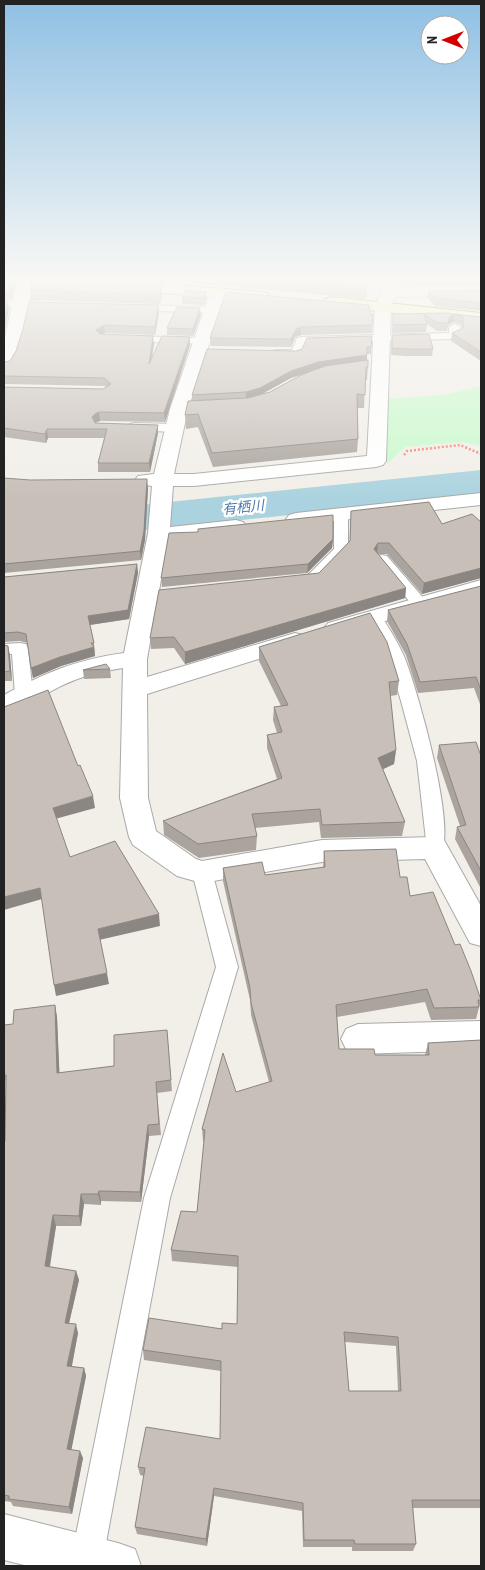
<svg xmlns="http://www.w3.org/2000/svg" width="485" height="1570" font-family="'PT Sans Narrow','Noto Sans JP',sans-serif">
	<rect width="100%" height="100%" fill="#f2efe9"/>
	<path fill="#c8facc" d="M481,386V446L462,442L405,447L387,464L383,399L444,395Z"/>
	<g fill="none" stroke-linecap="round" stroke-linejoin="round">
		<path fill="#aad3df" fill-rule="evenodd" d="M481,470V495L4,545V519Z"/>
		<defs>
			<path id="service" d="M4,301H37L42,304L37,307H4Z
				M132,305L213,307L218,310L213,313L128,310L127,308Z
				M455,324L461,327L460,336L454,339L305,343L300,355L275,356L269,353L275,350H292L297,338L301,337L449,333V327Z
				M129,336L202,338L208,341L202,344L125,341L123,339Z
				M134,423L175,424L181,428L175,432L130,430L128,427L130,424Z
				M341,510L346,511L348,514V550L318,582L295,586L290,584L287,581L290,578L308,575L334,549V514L336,511Z
				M382,555L387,556L426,601L428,604L426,607H414L377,562L375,559L377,556Z
				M373,611L379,613C388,626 397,641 404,656C417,688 456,825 441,853L434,855L427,853L424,848L426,840L417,761L401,701L387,655L365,616L367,613Z
				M20,643L26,644L28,648L33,695L30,699L24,701L18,699L15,695L12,654H4V644Z
				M202,864L209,867L212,872L238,967L170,1198L103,1559L100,1566H74L71,1559L144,1198L216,967L192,872L195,867Z"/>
			<path id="minor" d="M18,279H33C28,305 25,346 10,368L4,369V341Z
				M170,279H185L178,293H168L165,290Z
				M481,286V296L389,297L384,295L381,292L384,289L389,287Z
				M218,288L223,290L226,293L188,409L174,474H194L367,456L375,306L377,303H389L391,306L386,461L383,465L376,467L194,486H173L170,527L236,520L243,522L247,526L243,530L236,532L168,540L147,659V677L295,633L303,635L307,640L303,645L147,694L148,798L156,831L196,859L202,861L322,840L434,837L444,840L481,906V946L470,943L425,859L322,862L202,883L177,876L133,845L129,837L120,798L123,668C102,671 82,676 63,685C43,694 25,709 4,714V695C47,672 75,660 124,653L148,533L152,486L138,484L135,480L138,476L154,474L170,409L210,293L213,290Z
				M481,493V505L296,525L289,523L286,519L289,515L296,513Z
				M481,580V594L336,635L328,633L324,628L328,623Z
				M481,1021V1050L358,1054L346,1049L341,1039L346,1029L358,1024Z
				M4,1514L118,1543L135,1549L141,1566H28L4,1560Z"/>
			<path id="tertiary" d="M387,279H402L391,306L389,309H377L375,306Z"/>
			<path id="secondary" d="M124,281L263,292L268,294L271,297L268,300L263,302L119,289L116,286L119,283Z
				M331,297L481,313V323L325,305L323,302L325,299Z"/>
		</defs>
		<use href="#service" stroke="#a9a9a9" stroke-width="2"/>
		<use href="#minor" stroke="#a9a9a9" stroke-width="2"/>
		<use href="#tertiary" stroke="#a9a9a9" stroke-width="2"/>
		<use href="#secondary" stroke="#707d05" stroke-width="2"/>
		<path stroke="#fa8072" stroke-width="2.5" stroke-dasharray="2 2" stroke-linecap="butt" d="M404,455L407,451L460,445L481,454"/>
		<use href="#service" fill="#fff" fill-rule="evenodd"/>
		<use href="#minor" fill="#fff" fill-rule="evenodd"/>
		<use href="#tertiary" fill="#fff" fill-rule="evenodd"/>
		<use href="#secondary" fill="#f7fabf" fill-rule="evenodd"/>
	</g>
	<path fill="#aba49e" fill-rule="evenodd" d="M4,279H17L11,299H4Z
		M98,279H164V281Z
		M193,279H366L367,289V299L193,283Z
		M408,279H481V285H414Z
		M161,285L162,295L160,304L31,300L30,290Z
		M481,290V311L435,306L427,298L428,291Z
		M206,292V299L204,305L182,304V297Z
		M158,305L159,313L155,335L105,333L104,334L154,344L152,358L190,345L165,422L100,421L95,423L158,425V433L150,472H98V463L104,438H48L46,443L4,437V387L103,389L106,387L105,386L4,384V362L10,361L16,351Z
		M444,313L481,317V361L451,341L452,333L462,329V325L454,322L448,325L447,331H437L427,324L426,332L392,333L393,314Z
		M370,314H373L372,333L301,335L295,337L291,347L211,346L210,338Z
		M201,315L193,336L167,335V328Z
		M392,335L433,349L432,356H406L391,355Z
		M372,336L371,354H367V360L368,367L367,380H365L364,408H358V439L357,452L213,467L198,427L186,429L185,415L192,401V395L296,351ZM303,374L270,392L264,393L291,378Z
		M4,478L30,480L148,488L145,540L141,560L4,573Z
		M351,511L442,524L481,522V579V578L422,594L387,554H378L406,588L405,598L185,664L174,648L151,649L150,638L319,573L350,541Z
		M333,539L332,548L307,573L162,587L161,578Z
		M137,564L138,573L129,619L90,625L94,643L95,656L61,666L33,678L28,643L20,641L4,642V643V577Z
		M481,586V707L474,688L418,693L406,655L387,621L388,610Z
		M4,645L8,646L10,656L12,681H4Z
		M259,647L399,681L397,695L390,696L396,750L394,764L383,769L405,822L402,836L321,838L319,822L255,828L257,836L256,850L199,858L164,835L163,821L277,779L267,748V735L277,733L273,720L274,707L281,706L259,661Z
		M110,669L111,678L84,679L83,670Z
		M439,745L481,756V889L455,839L457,827L460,826L437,758Z
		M324,851L400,877L410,896L455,945L481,1000L476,1019L431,1020L425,1002L337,1017L339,1049L375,1055H425L428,1043L481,1040V1508H413L416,1544L413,1551H352V1547H303L302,1511L214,1496L207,1546L137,1534L135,1527L144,1476L140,1475L138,1467L220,1439L221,1371L144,1360L143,1350L237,1324L238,1267L172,1261L171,1250L197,1212L204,1141H203L202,1129L236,1092L269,1082L251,1015L250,1000L223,881V868L265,875L323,868ZM345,1342L396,1346L398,1391H349Z
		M55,1005L57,1017L59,1073L114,1066L167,1030L172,1091L157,1093L161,1135L149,1136L141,1202L101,1201V1205L84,1204L81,1226H56L50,1267L76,1271L79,1280L69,1323L78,1333L72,1366L84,1368L86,1376L71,1450L83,1458L72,1514L13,1506L11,1502L4,1501V1141H5L6,1083L4,1075L13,1024Z"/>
	<path fill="#8b8681" d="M14,279H17L11,299L10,292Z
		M161,285L162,295L160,304V294Z
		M206,292V299L204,305V298Z
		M8,301L9,309L4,334V320Z
		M158,305L159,313L155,335V327Z
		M200,308L201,315L193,336V329Z
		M455,314L454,322L448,325L447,331L449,317Z
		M104,325L105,333L97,338L96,330Z
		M301,327V335L295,337L291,347V339L296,329Z
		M153,336L154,344L149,372V364Z
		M190,337V345L165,422L164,413Z
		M367,355V362L317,369L291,378L260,395L246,399V392L291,371L318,362Z
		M99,412L100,421L96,422L92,426V417L95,414Z
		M158,425V433L150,472L149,463Z
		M47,429L48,438L46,443L45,434Z
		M147,479L148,488L145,540L141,560L140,551Z
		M333,539L332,548L307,573L308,564Z
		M378,543L377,554L374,549Z
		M137,564L138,573L129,619L89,625L88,616Z
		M481,568V578L422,594L424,583Z
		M406,588L405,598L185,664V652Z
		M8,646L10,656L12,681L10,671Z
		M94,647L95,656L61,666L33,678L31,668L60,657Z
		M396,750L394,764L377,772L378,758Z
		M93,796L95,808L55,819L53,808Z
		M40,888L42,899L4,910V897Z
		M159,914L160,926L99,940L98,929Z
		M107,973L109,984L56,996L54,985Z
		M55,1005L57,1017L60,1084L57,1073Z
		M148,1125L149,1136L141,1202L140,1192Z
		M99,1191L101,1201V1205L98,1194Z
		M81,1194L84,1204L81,1226L79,1216Z
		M53,1215L56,1226L48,1276L45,1266Z
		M76,1271L79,1280L67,1332L65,1323Z
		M76,1324L78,1333L70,1375L67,1366Z
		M84,1368L86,1376L70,1457L67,1449Z
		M80,1451L83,1458L72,1514L69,1507Z
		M214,1488V1496L207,1546L206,1539Z"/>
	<path fill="#c7bfb8" stroke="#8b8681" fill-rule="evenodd" d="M4,279H14L10,292L4,291Z
		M32,279H91L161,285L160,294L30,290Z
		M263,279H366L367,289Z
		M186,290L206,292L204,298L182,297Z
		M481,290V303L436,298L428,291Z
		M226,292L369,305L370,314H373L372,325L301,327L296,329L291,339L210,338Z
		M4,301H8L4,320Z
		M29,302L158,305L155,327L104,325L96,330L100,334L153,336L149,364L162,336L190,337L164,413L99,412L95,414L92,417L95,423L158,425L149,463H98L107,429H47L45,434L4,428V387L103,389L111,384L104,378L4,376V362L10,361L16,351L23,329Z
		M177,307L200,308L193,329L167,328Z
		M444,313L481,317V352L452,333L463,328V317L455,314L449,317L448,323H438L424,314L427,324L393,325V314Z
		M429,334L433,349H407L392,348V335Z
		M372,336L371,347H367V355L318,362L291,371L260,388L246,392L192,395L207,349L296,351L302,349L307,338Z
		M368,360V367H366L365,395L357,394L358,439L212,453L198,414L185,415L188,401L248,398L270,392L301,375L325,366Z
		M4,478L30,480L147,479L144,531L140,551L4,564Z
		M429,502L442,524L472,514L481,522V568L424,583L389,543H378L374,549L406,588L185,652L174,637L150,638L159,590L319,573L350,541L351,511Z
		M333,515V539L308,564L161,578L169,533L198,532V529Z
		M137,564L128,610L88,616L94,643H91L94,647L60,657L31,668L26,634L18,632L4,633V577Z
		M481,586V690L476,677L420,682L407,644L388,610Z
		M370,613L387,642L399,681L389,682L396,750L378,758L405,822L322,825L320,809L252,814L257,836L198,844L163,821L282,778L267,735L282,732L274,707L288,705L259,647Z
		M4,645L8,646L10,671L4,672Z
		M106,664L110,669L83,670Z
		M48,690L78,766L80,765L93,796L53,808L70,857L115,841L159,914L98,929L107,973L54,985L40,888L4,897V707Z
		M476,742L481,756V871L457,827L466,825L439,745Z
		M396,849L400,877H407L410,896L433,892L455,945L460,944L471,971L481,1000H478L479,1007L434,1008L427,989L336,1005L339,1049H374L375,1055H429L428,1043L481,1040V1500H412L416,1544H355L354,1540H304L303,1503L214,1488L206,1539L135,1527L145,1468L138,1467L146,1427L220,1439L221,1361L143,1350L149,1318L222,1329V1323L237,1324L238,1256L171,1250L181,1211L197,1212L205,1130L202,1129L223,1053L236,1092L272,1081L251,1003L250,988L223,868L262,862L265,875L325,867L324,851ZM344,1332L398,1337L401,1391H349Z
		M55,1005L57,1073L114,1066V1035L167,1030L171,1080L156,1082L159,1124L148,1125L140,1192L99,1191L98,1194H81L79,1216L53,1215L45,1266L76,1271L65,1323L76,1324L67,1366L84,1368L67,1449L80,1451L69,1507L9,1499V1496L4,1495V1141H5L6,1075H4V1025L13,1024L14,1010Z"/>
	<linearGradient id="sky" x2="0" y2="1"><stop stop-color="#8fc0e4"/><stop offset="0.56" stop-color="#f9f8f5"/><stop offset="1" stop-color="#f9f8f5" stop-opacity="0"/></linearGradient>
	<rect width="485" height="499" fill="url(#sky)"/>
	<g text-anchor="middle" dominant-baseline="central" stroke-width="5" stroke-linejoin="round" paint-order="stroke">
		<g font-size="14" font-style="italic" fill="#4a7aab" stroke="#fff">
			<text transform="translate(243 507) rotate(-6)">有栖川</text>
		</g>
	</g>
	<rect width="485" height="1570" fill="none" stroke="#222222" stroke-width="10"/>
	<g transform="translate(445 40) rotate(270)"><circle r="24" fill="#ffffff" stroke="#a7a7a7"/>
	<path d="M0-4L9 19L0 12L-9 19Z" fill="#d40000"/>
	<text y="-8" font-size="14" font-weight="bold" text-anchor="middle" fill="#222222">N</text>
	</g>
</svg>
